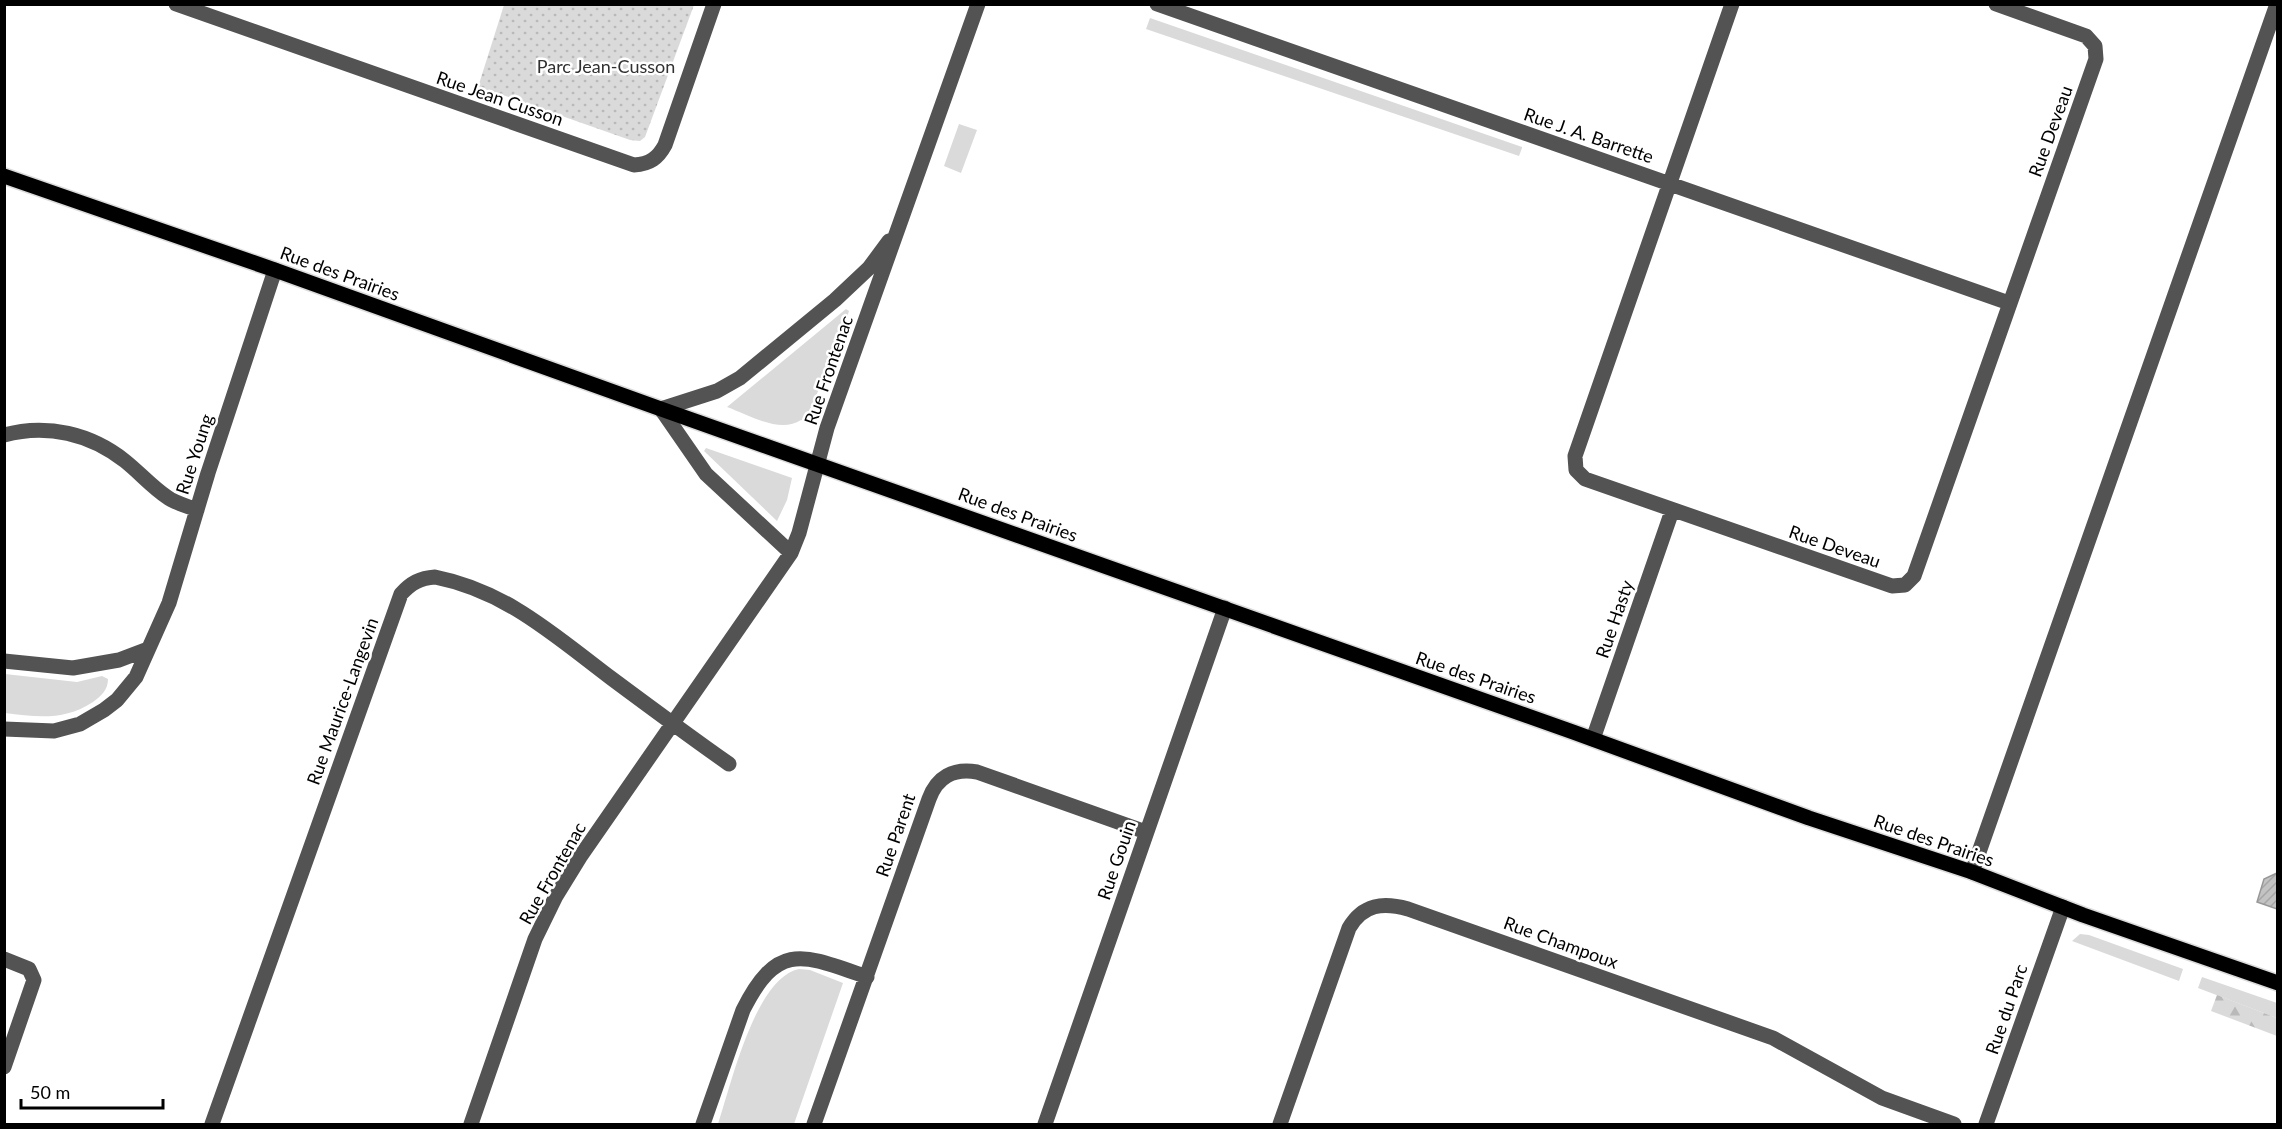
<svg xmlns="http://www.w3.org/2000/svg" width="2282" height="1129" font-family="Lato,sans-serif">
	<defs>
		<pattern id="forest-firs" width="22" height="20" patternUnits="userSpaceOnUse" patternTransform="scale(1.5)"><rect width="22" height="20" fill="#dadada"/><path d="M5 1l3.5 6h-7zM16 11l3.5 6h-7z" fill="#b9b9b9"/></pattern>
		<pattern id="park-dots" width="8" height="8" patternUnits="userSpaceOnUse" patternTransform="scale(1.5)"><rect width="8" height="8" fill="#dadada"/><path d="M2 2h.1M6 6h.1" fill="none" stroke="#b9b9b9" stroke-width="1.8" stroke-linecap="round"/></pattern>
		<pattern id="building-hatch" width="6" height="6" patternUnits="userSpaceOnUse" patternTransform="scale(1.5)"><rect width="6" height="6" fill="#c3c3c3"/><path d="M-1 1l2-2M0 6l6-6M5 7l2-2" fill="none" stroke="#a6a6a6"/></pattern>
	</defs>
	<rect width="100%" height="100%" fill="#fff"/>
	<path fill="#dadada" d="M1150,18L1522,147V148L1519,156L1146,29Z
		M959,124L977,130L961,173L944,166Z
		M846,309L849,311L848,314L806,422L801,420C780,434 749,415 727,407Z
		M706,448L792,478L787,500L777,521L704,451Z
		M5,674L77,682L102,676L108,679C108,690 101,696 93,702C64,721 37,717 5,713Z
		M2080,934L2089,935L2183,969L2179,981L2072,941Z
		M799,969L810,970L843,983L794,1124H718C731,1085 755,978 799,969Z
		M2202,977L2277,1003V1018L2198,988Z"/>
	<path fill="url(#forest-firs)" d="M2217,995L2277,1018V1036L2211,1011Z"/>
	<path fill="url(#park-dots)" d="M504,5H694L645,137L640,141L630,140L497,93L489,115L496,93L478,87Z"/>
	<path fill="url(#building-hatch)" stroke="#979797" stroke-width="1.5" d="M2277,873V909L2257,902L2264,879Z"/>
	<g fill="none" stroke-linecap="round" stroke-linejoin="round">
		<defs>
			<path id="major" d="M4,176L275,270L661,409L1573,732L1809,818L1972,872L2083,915L2278,983"/>
		</defs>
		<use href="#major" stroke="#dbdbdb" stroke-width="18"/>
		<path stroke="#535353" stroke-width="15" d="M176,4L634,165C650,164 658,158 665,145L714,4
			M1157,4L2009,303
			M1732,4L1575,456L1576,470L1585,479L1892,586L1905,585L1914,576L2096,59L2095,46L2086,36L1996,4
			M4,435C47,423 91,434 125,461C140,473 152,487 167,497C175,503 187,506 197,510
			M791,553L706,474L661,409L717,391L740,378L835,300L869,268L889,241
			M4,661L73,668L119,660L148,649
			M4,729L54,731L80,724L104,710L117,700L136,677L169,603L208,473L275,270
			M1593,739L1672,511
			M1972,872L2277,4
			M4,959L29,969L34,980L4,1067
			M212,1124L401,594C411,583 420,578 435,577C506,591 554,635 611,678C650,707 689,736 729,764
			M471,1124L535,939L556,896L580,857L791,553L799,533L827,428L978,4
			M703,1124L743,1010C778,940 804,955 867,977
			M814,1124L929,799C937,777 953,768 977,772L1146,832
			M1045,1124L1225,608
			M1280,1124L1349,928C1363,904 1383,902 1408,909L1773,1038L1882,1098L1954,1124
			M1986,1124L2063,907"/>
		<use href="#major" stroke="#000" stroke-width="15"/>
	</g>
	<g text-anchor="middle" dominant-baseline="central" stroke-width="5" stroke-linejoin="round" paint-order="stroke">
		<g font-size="18" fill="#313131" stroke="#fff">
			<text x="606" y="66">Parc Jean-Cusson</text>
		</g>
		<g font-size="18" fill="#000" stroke="#fff">
			<text transform="translate(500 98) rotate(19)">Rue Jean Cusson</text>
			<text transform="translate(2050 131) rotate(-70)">Rue Deveau</text>
			<text transform="translate(1589 135) rotate(19)">Rue J. A. Barrette</text>
			<text transform="translate(340 273) rotate(20)">Rue des Prairies</text>
			<text transform="translate(828 370) rotate(-71)">Rue Frontenac</text>
			<text transform="translate(194 454) rotate(-72)">Rue Young</text>
			<text transform="translate(1018 514) rotate(20)">Rue des Prairies</text>
			<text transform="translate(1835 546) rotate(19)">Rue Deveau</text>
			<text transform="translate(1614 619) rotate(-71)">Rue Hasty</text>
			<text transform="translate(1476 677) rotate(19)">Rue des Prairies</text>
			<text transform="translate(342 701) rotate(-70)">Rue Maurice-Langevin</text>
			<text transform="translate(895 835) rotate(-71)">Rue Parent</text>
			<text transform="translate(1934 840) rotate(19)">Rue des Prairies</text>
			<text transform="translate(1116 860) rotate(-71)">Rue Gouin</text>
			<text transform="translate(552 873) rotate(-60)">Rue Frontenac</text>
			<text transform="translate(1561 942) rotate(20)">Rue Champoux</text>
			<text transform="translate(2006 1009) rotate(-71)">Rue du Parc</text>
		</g>
	</g>
	<rect width="2282" height="1129" fill="none" stroke="#000000" stroke-width="12"/>
	<path d="M21 1099v9h142v-9" fill="none" stroke="#000000" stroke-width="3"/>
	<text x="30" y="1099" font-size="18" fill="#000000" stroke="#ffffff" stroke-width="4.5" paint-order="stroke">50 m</text>
</svg>
